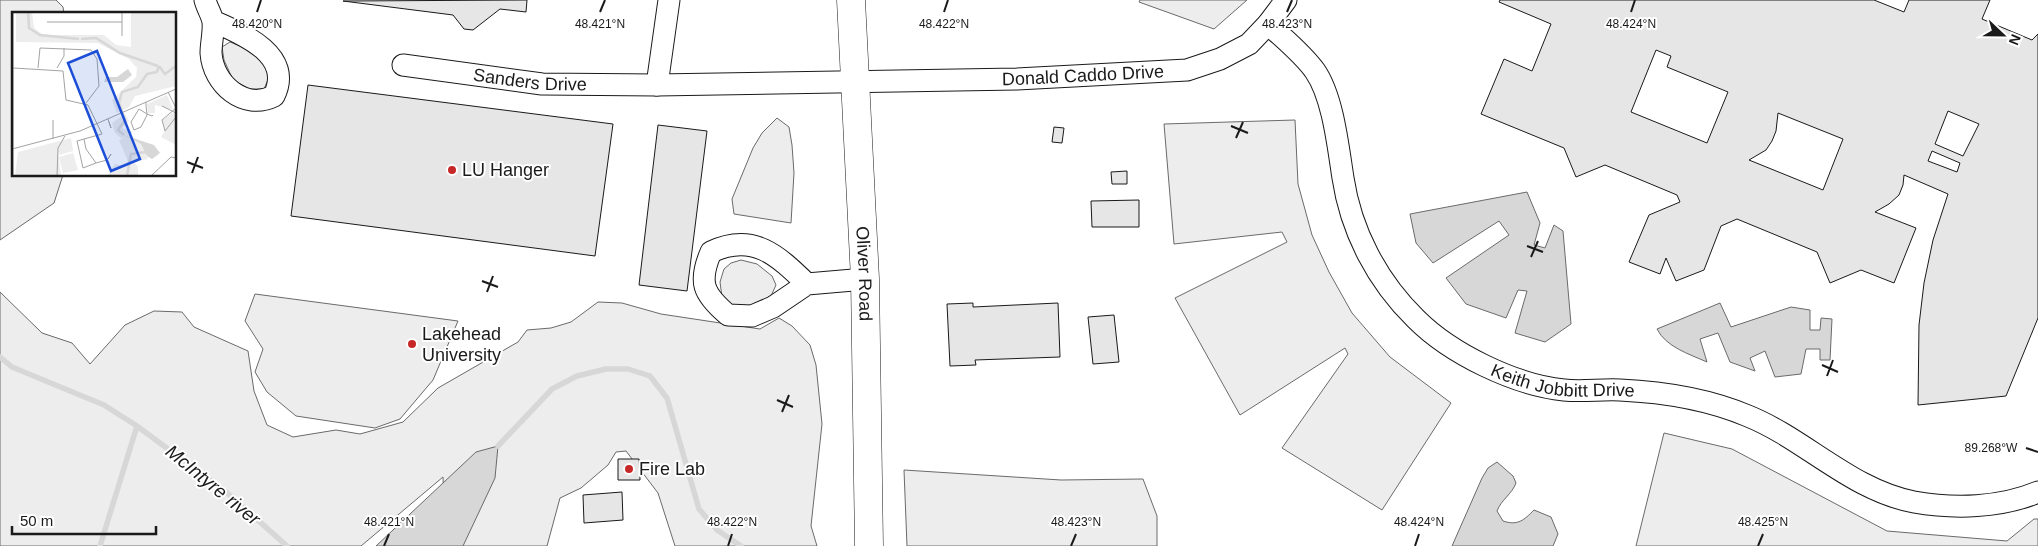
<svg xmlns="http://www.w3.org/2000/svg" width="2038" height="546" font-family="Helvetica,sans-serif">
	<rect width="100%" height="100%" fill="#fff"/>
	<path fill="#ededed" stroke="#6a6a6a" d="M0,0H56L63,7L64,14H14V175H63L54,203L0,240Z
		M1140,0H1247L1214,29L1139,2Z
		M230,42L247,49L263,61L270,75L264,89H250L233,80L224,60L222,47Z
		M777,118L789,127L792,145L794,173L791,223L734,214L732,199L753,148L762,133Z
		M1295,120L1298,184L1312,235L1329,272L1352,313L1390,357L1451,403L1382,510L1282,448L1348,354L1345,348L1240,415L1175,298L1287,242L1282,232L1174,244L1164,124Z
		M741,260L757,264L772,276L776,285L771,296L750,306L732,305L722,297L720,282L724,269L731,263Z
		M0,292L42,333L72,343L90,364L125,325L154,311L182,312L194,327L248,351L254,391L267,425L293,437L336,430L360,434L403,422L438,388L518,342L527,330L551,328L571,322L598,302L622,303L661,314L760,329L779,318L792,326L810,345L816,365L822,424L811,526L817,546H675L658,493L626,451L616,452L608,465L581,488L560,498L547,546H445L443,477L361,546H0Z
		M255,294L458,321L433,380L400,419L375,428L296,416L267,392L255,372L263,349L245,321Z
		M1664,433L1732,449L1887,531L2007,541L2034,519H2038V546H1636Z
		M904,470L1061,480L1143,479L1157,516V546H907Z"/>
	<path fill="#d7d7d7" stroke="#6a6a6a" d="M1527,192L1540,223L1534,245L1545,248L1554,225L1563,231L1571,324L1545,342L1515,333L1527,291L1518,290L1506,318L1466,304L1446,278L1509,235L1499,221L1433,263L1416,243L1410,214Z
		M1720,303L1731,327L1791,307L1810,310V330H1820L1821,318L1832,319L1830,360H1820V349H1806L1801,374L1775,377L1765,351L1750,358L1755,371L1730,362L1718,333L1700,339L1707,362C1689,354 1666,347 1657,329Z
		M498,446L495,478L463,546H376L476,452Z
		M1497,462L1513,476L1516,483C1512,494 1501,500 1497,511L1503,521C1518,526 1524,520 1534,510L1551,517L1558,534L1553,546H1452L1482,478L1488,468Z"/>
	<g fill="none" stroke-linecap="round" stroke-linejoin="round">
		<path stroke="#d7d7d7" stroke-width="5.5" d="M0,357L12,367L104,405L137,426L100,546
			M137,426L226,492L287,546
			M498,446L552,389L577,376L606,369H628L650,376L667,398L699,509L717,530L741,546"/>
	</g>
	<path fill="#e6e6e6" stroke="#1a1a1a" fill-rule="evenodd" d="M527,0L526,12L500,9L473,30L464,29L453,15L343,1Z
		M1500,0H1874L1904,12L1909,0H1990L1982,19L2032,40L2038,34V318L2006,396L1918,405L1919,325L1924,283L1933,240L1948,194L1904,175L1903,185L1899,195L1889,204L1875,212L1916,228L1894,283L1861,270L1830,283L1817,252L1737,219L1721,226L1704,270L1676,281L1666,258L1660,274L1629,262L1649,215L1680,202L1677,195L1605,165L1576,177L1564,148L1481,114L1504,59L1532,71L1551,24L1499,2ZM1656,50L1671,56L1667,67L1728,92L1707,143L1631,112ZM1948,111L1979,124L1963,156L1935,144ZM1778,113L1843,139L1823,190L1749,160L1766,150L1772,141L1776,131ZM1932,151L1960,163L1957,172L1928,161Z
		M308,85L613,124L595,256L291,216Z
		M658,125L707,131L687,291L639,285Z
		M1054,127L1064,128L1062,143L1052,142Z
		M1127,171V184H1112L1111,172Z
		M1139,200V227H1092L1091,201Z
		M973,303V307L1058,303L1060,357L975,360L976,365L950,366L947,304Z
		M1114,315L1119,362L1093,364L1088,317Z
		M618,459H639L640,480H618Z
		M622,492L623,520L584,523L583,495Z"/>
	<g fill="none" stroke-linecap="round" stroke-linejoin="round">
		<defs>
			<g id="minor">
				<path d="M205,0C207,8 212,15 213,22C214,32 211,43 211,53C213,84 244,111 274,96C294,55 243,34 213,21"/>
				<path id="s1" d="M669,0L657,85L1017,79L1187,70L1220,59L1249,44L1268,24L1286,0"/>
				<path id="s2" d="M1268,24C1284,39 1302,53 1315,71C1333,97 1338,146 1343,178C1351,231 1377,281 1416,319C1451,354 1515,385 1564,390C1582,392 1602,389 1620,390C1663,392 1708,399 1748,416C1805,439 1851,490 1914,502C1954,509 2000,508 2038,492"/>
				<path id="s3" d="M403,65L542,84L657,85"/>
				<path d="M807,284L773,307L752,316L728,315C703,294 698,282 711,252C753,232 777,255 807,284L865,279"/>
			</g>
			<g id="major">
				<path id="s4" d="M851,0L865,279L869,546"/>
			</g>
		</defs>
		<use href="#minor" stroke="#1a1a1a" stroke-width="23"/>
		<use href="#major" stroke="#1a1a1a" stroke-width="29"/>
		<use href="#minor" stroke="#fff" stroke-width="21"/>
		<use href="#major" stroke="#fff" stroke-width="28"/>
	</g>
	<path fill="none" stroke="#1a1a1a" stroke-width="2" d="M257,12L261,0M600,12L605,0M944,12L948,0M1287,12L1292,0M1631,12L1635,0M1231,126L1248,133M1236,138L1243,122M187,162L203,168M192,173L198,157M1527,246L1543,252M1531,257L1538,241M482,281L498,287M487,292L493,276M1822,365L1838,372M1827,376L1833,360M777,400L793,407M782,412L789,395M2026,448L2038,452M384,546L389,534M728,546L732,534M1071,546L1076,534M1415,546L1419,534M1758,546L1763,534"/>
	<g fill="#c62828" stroke="#fff" stroke-width="2">
		<circle cx="452" cy="170" r="5"/>
		<circle cx="412" cy="344" r="5"/>
		<circle cx="629" cy="469" r="5"/>
	</g>
	<g text-anchor="middle" dominant-baseline="central" stroke-width="4" stroke-linejoin="round" paint-order="stroke">
		<g font-size="18" fill="#1a1a1a" stroke="#fff">
			<text stroke="none"><textPath href="#s1" startOffset="512">Donald Caddo Drive</textPath></text>
			<text stroke="none"><textPath href="#s3" startOffset="128">Sanders Drive</textPath></text>
			<text stroke="none"><textPath href="#s4" startOffset="274">Oliver Road</textPath></text>
			<text stroke="none"><textPath href="#s2" startOffset="504">Keith Jobbitt Drive</textPath></text>
		</g>
		<g font-size="18" fill="#1a1a1a" stroke="#fff" text-anchor="start">
			<text x="462" y="170">LU Hanger</text>
			<text x="422" y="334">Lakehead<tspan x="422" dy="21">University</tspan></text>
			<text x="639" y="469">Fire Lab</text>
		</g>
		<g font-size="19" font-style="italic" fill="#1a1a1a" stroke="#fff">
			<text transform="translate(213 485) rotate(39)">McIntyre river</text>
		</g>
	</g>
	<g transform="translate(12 12)">
		<rect width="164" height="164" fill="#fff"/>
		<path d="M4,0H20L22,16L31,23H92L104,33L119,35V1L164,0V74L123,84L117,95L105,101L100,88L124,65L125,56L117,47L86,31L4,30ZM155,83L161,98L143,93V101H136L135,92ZM160,101L164,102V133L149,125L153,118L150,108ZM113,102L117,109L110,116L121,120L116,125L130,132L136,147L122,150L126,155V164H95L103,152L114,154L116,149L107,128L110,127L103,121L100,111ZM59,126L61,139L48,143L46,138L49,164H3L6,140ZM61,141L66,158L51,161L47,145Z" fill="#ededed"/>
		<path d="M116,57L120,63L111,70H92L94,65H105ZM112,123L142,133L148,141L140,147L135,144L129,132Z" fill="#d7d7d7"/>
		<path fill="none" stroke="#d7d7d7" stroke-width="2.5" d="M16,0L17,16L28,23L67,27M69,27L84,26L108,41L146,54M147,54L153,62L164,54M112,123L106,118L113,108L107,91L110,80L126,75L135,62L145,60L147,54M115,164L119,142L134,140"/>
		<path fill="none" stroke="#a3a3a3" stroke-width="1" d="M35,10H110M110,24V0M1,56L51,59L54,88L76,93L90,122L72,127L74,137L84,151L95,148L99,142L96,147M26,56L28,36L79,38L85,47L87,74L74,91M45,56L52,44V36M156,80L164,96M134,90V94L135,102V103L129,115L122,118L119,110L127,97L135,102L140,104L141,103M150,94L164,101M164,96L150,108L153,119L164,105M96,107L99,116L97,110M41,108V127M72,127L65,129L71,156L84,151M0,137L68,119L164,77M1,164V0M45,164L46,136L53,124M139,164L159,145L164,146"/>
		<path fill="#1d4ed8" fill-opacity="0.15" stroke="#1d4ed8" stroke-width="2.5" d="M85,39L128,147L99,159L56,51Z"/>
		<rect width="164" height="164" fill="none" stroke="#1a1a1a" stroke-width="2.5"/>
	</g>
	<g font-size="12" text-anchor="middle" fill="#1a1a1a" stroke="#fff" stroke-width="4" stroke-linejoin="round" paint-order="stroke">
		<text x="257" y="28">48.420°N</text>
		<text x="944" y="28">48.422°N</text>
		<text x="1287" y="28">48.423°N</text>
		<text x="600" y="28">48.421°N</text>
		<text x="1631" y="28">48.424°N</text>
		<text x="1991" y="452">89.268°W</text>
		<text x="389" y="526">48.421°N</text>
		<text x="732" y="526">48.422°N</text>
		<text x="1076" y="526">48.423°N</text>
		<text x="1419" y="526">48.424°N</text>
		<text x="1763" y="526">48.425°N</text>
	</g>
	<g transform="translate(2003 35) rotate(112)" stroke="#ffffff" stroke-width="4" paint-order="stroke">
	<path d="M0-4L9 19L0 12L-9 19Z" fill="#1a1a1a"/>
	<text y="-8" font-size="14" font-weight="bold" text-anchor="middle" fill="#1a1a1a">N</text>
	</g>
	<path d="M12 526v8h144v-8" fill="none" stroke="#1a1a1a" stroke-width="2.5"/>
	<text x="20" y="526" font-size="15" fill="#1a1a1a" stroke="#ffffff" stroke-width="4" paint-order="stroke">50 m</text>
</svg>
